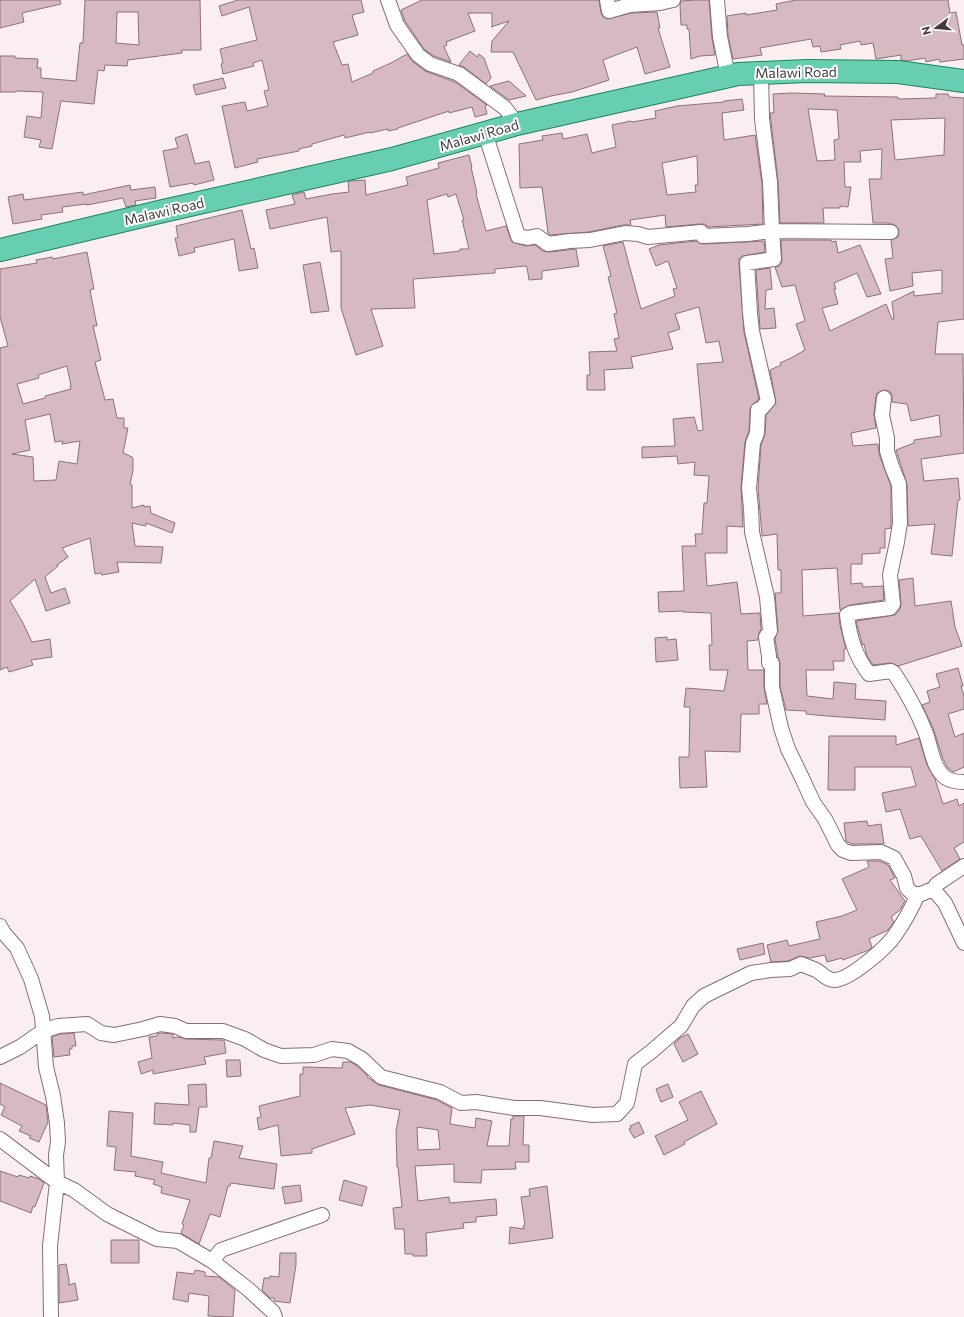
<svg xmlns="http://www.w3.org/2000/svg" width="964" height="1317" font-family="Commissioner,sans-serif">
	<rect width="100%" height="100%" fill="#fbeef1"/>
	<path fill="#d7b9c1" stroke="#8c7179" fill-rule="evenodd" d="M0,0H60L61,4L22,13L24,22L0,28Z
		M85,0H200L201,50H182V53L128,60L127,66L105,65L104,71L98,70L94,104L61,101L52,149L39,147L41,140L24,137L27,116L41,118L43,92L16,91V92H0V56H15V58L38,59L37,68H41V78L76,81L80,43H83ZM117,12H138L139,45L116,43Z
		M238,0H361L364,12L352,15L358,35L333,42L342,65L348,64L352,82L373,73V71L391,63L407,54L413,62L425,71L455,82L487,105L485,106L487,114L475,117L472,107L449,113V111L398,128V129L388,131V129L370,133V132L345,138L344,135L312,144V146L299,149V151L257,159L258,162L235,168L222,106L245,102L247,111L268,106L264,91L269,90L262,60L253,63L254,66L223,74L221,64L223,63L220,49L257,40L249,7L222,16L219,6Z
		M422,0H599L601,13L603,17L607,19L631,13L657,12L660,28H658L670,67L645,74L637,47L603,60L609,80L572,92L551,96L536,100L513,52H491L492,41L509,21L491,27L493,25H492V13H468L475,31L446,42L447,45L444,47L451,62L434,56L424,49L405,21L401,10Z
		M695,0H709L712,38L715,55L700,56L691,59L689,29H687V25H681L680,5L681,1Z
		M796,0H948L950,13L956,12L962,45H964V59L940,62L939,59L926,62L925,58L907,61L901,60V55L876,59L873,43L861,45L860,41L840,45L841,49L821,52L820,46L813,47L811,39L760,48L762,55L733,59L728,36L727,16L746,13V15L777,10L776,4Z
		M470,51L477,57L479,54L484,58L491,78L486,84L464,67L459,65Z
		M223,78L226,88L196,95L193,85Z
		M509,81L526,96L509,100L490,86Z
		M792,93L825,94L824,96L898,97V99L936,98V94H948L949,97L964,98V319L938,322L935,354H963L964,453L921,459L924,481L958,478L960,500H958L952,556L931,554L935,524L908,526L907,484L896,450L914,443V440L941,436L939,415L911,421L907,404L892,402V394L889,391L885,390L877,393L876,397L874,414L876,428L851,433L853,446L878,444L879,454L891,486V528L885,529V548H880V553L862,554V564H851V584L862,583L863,587L883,586L884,600L850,605L840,610L837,568L802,570L803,616L839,613L840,625L846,649H844V661H833L834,670H806L807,696L833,699L834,682L856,684L855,699L886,701L885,720L827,716L806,714V711L786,710L780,686V663L778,657L775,639L778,630L775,593H781V570H778L777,534L762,536L758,488L761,445L765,434L766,415L776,403L770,370L781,365L780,363L791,358L805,350L796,324L805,321L795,285L782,287L775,267L779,266L782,262L781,240H831L832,242L836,241L838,253L860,245L881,294L867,297L857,273L834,283L836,289H834L838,304L822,308L830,331L886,304L892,319H894L892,302L914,291V296L942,293V270L912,273L913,286L890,291L885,259L893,258L891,240L898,237L899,232L898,228L895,225L889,223H873L869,179H881L882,149L860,151L861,162H844L845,187H851L848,207L840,206V208H823L824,223H780L778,181L770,113H774L773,94ZM808,109L837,110L839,139L834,140L835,160L817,161ZM945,118L944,155L895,160L891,120Z
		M742,99L744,110L722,113L724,140L755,135L762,183L763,224L708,227L705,224H700L666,227L665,215L630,220L631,225H623L589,232L550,235L548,233L542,187L520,188L519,144L543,140L542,136L562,133L563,139L587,134L592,153L616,147L612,125L631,121L632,122L656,118L655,111L677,106L724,102V101ZM697,156L698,185H695L696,192L667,195L662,163Z
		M187,134L195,164L209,161L214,180L194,185L193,183L170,187L163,151L178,148L175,138Z
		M469,155L472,167H471L477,193L476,194L486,231L506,226L512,242L526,246L535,245L543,251L549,252L576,249L579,266L542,271V279L529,280L527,267L525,266L495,269V273L413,279L415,308L371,309L383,346L356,355L341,308V251L331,252L327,217L270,229L266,210L295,204L292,195L304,192L306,199L332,194L349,192L348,182L350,181L365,180L366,195L408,185L406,177L439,168L438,163ZM447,194L448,197L456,194L464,220H462L469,249H460V251L434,254L427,200Z
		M130,185L131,190L155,187L156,198L135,201L136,205L126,207L123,198L87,205V204L62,207L63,212L41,215L42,219L13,224L8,197L23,194L24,200L83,192V195Z
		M242,210L251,249L254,248L258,268L239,271L234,239L194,248L195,252L179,256L175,238H178L176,226Z
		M696,241L699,243L703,244L764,241L765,252L742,256L739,259V263L744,332L759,399L752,405L750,409L749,431L745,442L741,487L743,527L727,526V553H705L707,586L737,582L741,614L760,613L761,629L759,633L758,640L747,641L748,670H764V687L767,704H759V714H741L740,752L705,751L707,787L680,788L679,757H689L690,707H684L686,688L724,691L728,670H710L709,645H712L711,613L683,612V611L659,612L658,592L684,591L682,546H696L695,534H702L704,503H707L709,476L694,475L695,462L678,464L677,456L642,458V447L675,446L673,419L694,417L698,431L703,430L697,364L723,362L719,341L706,343L699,307L675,314L680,329L668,333L673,349L631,357L633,368L604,370L605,390H587V375H590L589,352L617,351L614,339L619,338L614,314L617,313L608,277L611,276L603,246L623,242L641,309L675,296L673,289L677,288L668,261L656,266L649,249L659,245Z
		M87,252L94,289L90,290L97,326H93L101,360L95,362L105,400L113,399L117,418H124V428H128L123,453L132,457L133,460V470L130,484L132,485V508L144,505V507L150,506L151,513L175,523L172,533L146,523V526L132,523L135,546L163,547L161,563L117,562L119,572L102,575L101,573L95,574L90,538L62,548L68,557L57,565L58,566L45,577L51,593L65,588L70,603L46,611L35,579L10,601L22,621L32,642L50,639L52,657L31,660L33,665L9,672L7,667L0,670V348L8,346L0,317V269L37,263L36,260L52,257L53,259ZM67,366L71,386H70L71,389L45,396V398L23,404L17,384L39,378L38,375ZM50,414L55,442L63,441L62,444L80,441L77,464L59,461L56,480L34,481L33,457L12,454L30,450L25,420Z
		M320,262L329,311L311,313L303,265Z
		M770,268L772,289L766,290L765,309L774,308L776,328L760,329L756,270Z
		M913,578L915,606L951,601L955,627L962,646L898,666L890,663L873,665L867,656L864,644L862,645V643L856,621L895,615L900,609L901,604L899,580Z
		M667,637V640L676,639L678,660L656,662L655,638Z
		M958,668L963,686H961L964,696V709L948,714L955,737L964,733V767L953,772L948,768L943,759L933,728L922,705L930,702L927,691L940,687L936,674Z
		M829,736H896V745L919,738L927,765L935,779L943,804L957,799L959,806L964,803V842L954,848L960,859L942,871L921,836L910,839L900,809L886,812L882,793L916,786L911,767H855V790H828Z
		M867,821L868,826L881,824L884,844H852L846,841L844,823Z
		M867,861H879L888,865L895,878L890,880L905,901L900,910L891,917L894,922L888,930L869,939L872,947L869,950L843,960L842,958L827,962L825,955L810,958L800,956L788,961L771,962L767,945L787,940L789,946L820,939L816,922L842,916L857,910L842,879L867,868L869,866Z
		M763,943L765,954L740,960L737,949Z
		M74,1033L76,1046H72V1049H69L70,1055L54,1057L52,1037L60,1034Z
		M161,1033L173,1034V1038L178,1037L186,1039L222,1040H224L226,1053L204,1057L206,1064L153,1074V1070L141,1074L138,1062L152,1058L149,1037L157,1036V1034Z
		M688,1034L698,1054L683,1062L674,1044L680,1038Z
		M226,1060H240L241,1076L227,1077Z
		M343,1062H351L357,1066L367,1075V1077L379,1085L437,1100L452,1108L450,1124L475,1128L476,1118L492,1121L487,1146H509L511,1119H513V1116H524L523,1145H529V1162H515L516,1169L482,1170L481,1183L454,1182V1164L415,1166L418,1201L449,1197L450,1203L496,1199L497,1215L476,1217V1222L463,1223L464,1228L426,1233L427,1256H413V1254H405L404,1229H395L393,1208L402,1207L398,1167H397L396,1131L400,1110L370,1105L345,1108L355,1134L312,1149V1153L281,1156L278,1125L259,1130L257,1118L261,1117L259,1106L300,1096V1074H303V1067L342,1068ZM417,1127L438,1130L440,1149L418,1150Z
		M0,1083L46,1105L48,1122L39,1142L29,1138L31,1136L19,1131L22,1126L1,1115L5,1107L0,1104Z
		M206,1084L207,1107H199L196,1132H190V1125L173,1123V1125L154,1124L155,1103L189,1105L188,1085Z
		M668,1084L673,1097L661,1102L656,1089Z
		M701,1091L717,1124L684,1142L685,1144L664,1155L655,1136L688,1120L679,1102Z
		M109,1111L133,1113L131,1156L163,1162L161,1173L206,1183L209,1158H211L214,1141L243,1146L239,1158L277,1164L274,1189L231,1183L230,1186H228L220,1217L210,1214L199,1244L181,1233L184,1225L182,1224L190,1200L161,1193L162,1187L153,1184L155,1180L135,1176L136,1172L114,1170L116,1147L107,1146Z
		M639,1122L644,1133L634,1138L629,1129L631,1128L630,1126Z
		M0,1171L18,1177L19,1175L29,1178L30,1176L39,1179L44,1183L35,1207L33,1206L31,1213L0,1201Z
		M344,1180L367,1187L362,1206L339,1200Z
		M300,1185L302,1201L285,1204L282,1187Z
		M547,1186L553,1238L509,1244L510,1227L524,1229L523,1226L525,1225L521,1197L530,1196L529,1189Z
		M111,1240H139V1263H111Z
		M280,1253H296V1265L290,1303L274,1301V1298H270L262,1290L264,1278H270V1276L279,1277Z
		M66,1264L69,1279V1285L75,1283L78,1300L59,1303V1265Z
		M195,1270L205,1272V1276L219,1277L235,1290L233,1317L208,1316L209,1296L189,1293L188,1302L173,1299L177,1272L194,1274Z"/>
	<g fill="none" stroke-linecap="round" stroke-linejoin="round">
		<defs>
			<path id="minor" d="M388,0L397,25L418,55L430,64L459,74L505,108L517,124
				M607,0L609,11L630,5L660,3L673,0
				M717,0L720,37L728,76
				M761,73L762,119L770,182L772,231L891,232
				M485,133L518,236L528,238L537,236L548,244L570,241L590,240L625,233L638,234L648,237L701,232L703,236L748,234L772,231L774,259L747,263L750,313L752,331L768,401L761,409L758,410L757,433L753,443L749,488L751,508L752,532L767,597L770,631L766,637L769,656V663H772V687L781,728L788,749L803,780L813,802L825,819L838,845L843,850L851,853L881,852L894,858L904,876L907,888L913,894H921L933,889L945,903L964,943
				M884,398L882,415L887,438V451L892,467L899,484L900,523L897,542L890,575L893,604L890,608L851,613L847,615C850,639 855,655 869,674L891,671L894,673C906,691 917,711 925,731C931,745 932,768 946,778C951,781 958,782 964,782
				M933,889L937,884L964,866
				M0,926L3,932L17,948L31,979L42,1016L46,1067L53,1096L57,1123L58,1142L56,1155L57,1182L50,1246L51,1317
				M0,1057L20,1047L43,1031L58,1026L87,1024L101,1033L114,1035L143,1029L160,1024L175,1026L186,1031H223L245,1039L264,1050L281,1056L314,1055L332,1049L348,1051L362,1059L381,1077L440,1092L461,1103L476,1102L514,1108H540L593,1115L617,1114L627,1103L635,1064L652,1051L681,1026L693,1006L704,996L751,973L771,970L790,969L801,964C806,966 811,968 816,970C822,973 826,980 834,980C850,980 887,947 895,935C904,922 912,908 918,894
				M0,1139L57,1182L74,1190L107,1214L157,1239L178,1241L212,1261L248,1289L273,1312L275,1317
				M212,1261L221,1250L322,1215"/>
			<path id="primary" d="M0,250L159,212L392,159L517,124L738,74L807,71L898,72L964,81"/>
		</defs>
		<use href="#minor" stroke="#896d75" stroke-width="16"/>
		<use href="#primary" stroke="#198467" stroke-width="24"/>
		<use href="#minor" stroke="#fff" stroke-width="14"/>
		<use href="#primary" stroke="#67ceb2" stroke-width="22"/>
	</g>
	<g text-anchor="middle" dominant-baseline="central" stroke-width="4" stroke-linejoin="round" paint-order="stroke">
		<g font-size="14" fill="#45393c" stroke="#fff">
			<text transform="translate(796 72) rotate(-1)">Malawi Road</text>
			<text transform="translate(479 135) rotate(-16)">Malawi Road</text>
			<text transform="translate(164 211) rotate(-13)">Malawi Road</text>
		</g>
	</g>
	<g transform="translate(936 28) rotate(254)" stroke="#ffffff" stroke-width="3" paint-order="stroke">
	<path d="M0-3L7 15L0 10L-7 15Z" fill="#45393c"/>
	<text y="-6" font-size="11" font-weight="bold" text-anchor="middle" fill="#45393c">N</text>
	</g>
</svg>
